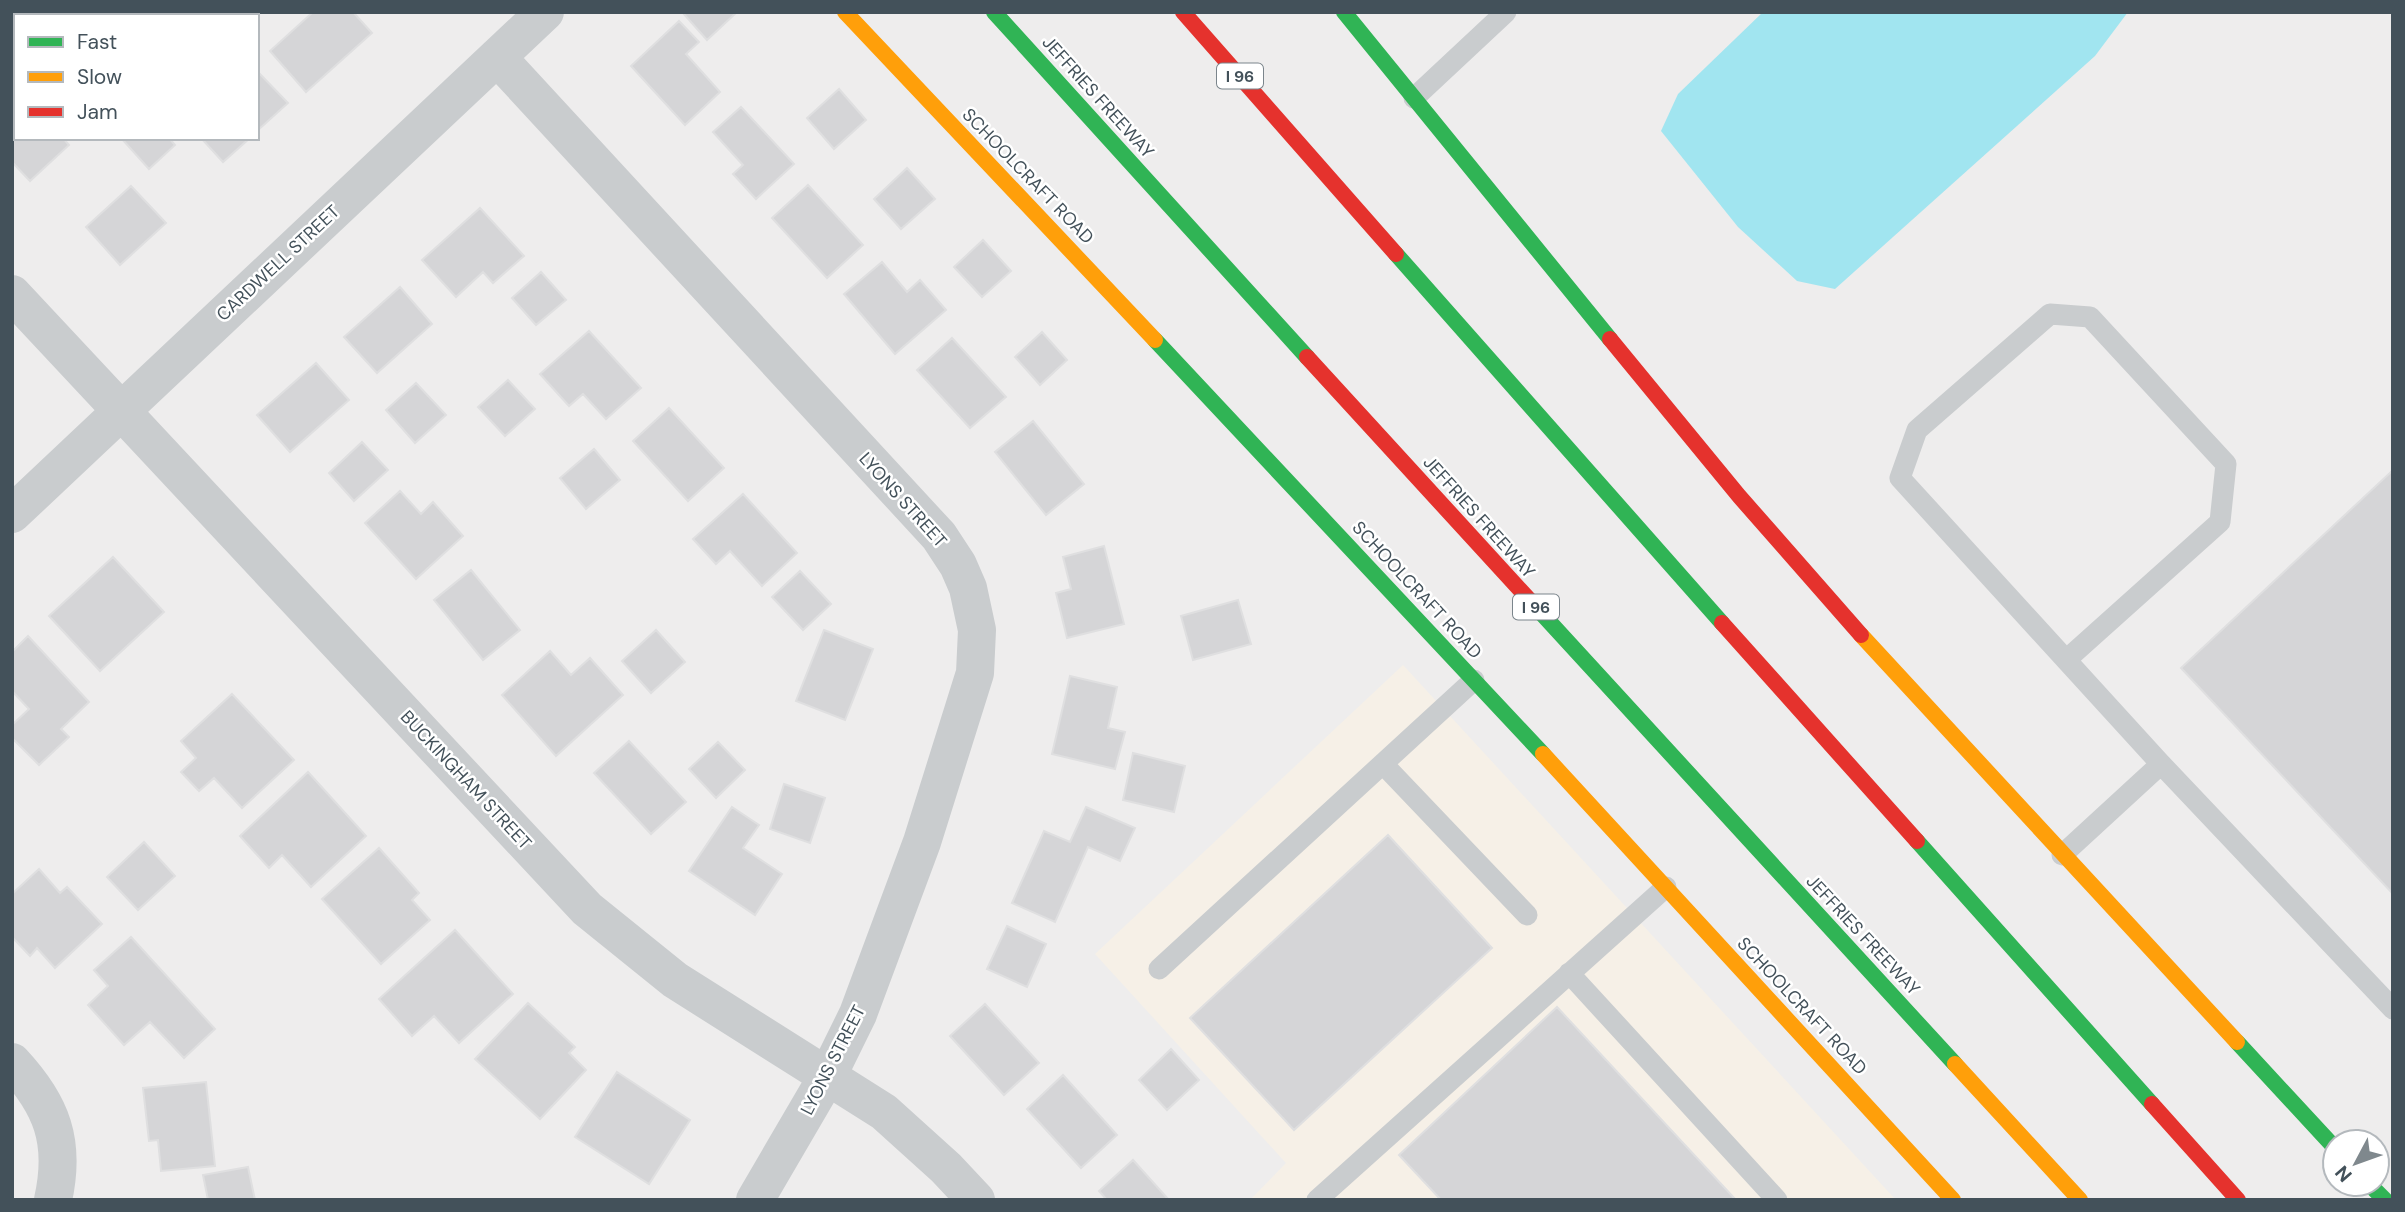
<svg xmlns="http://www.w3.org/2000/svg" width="2405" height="1212" font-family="'DM Sans',sans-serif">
	<rect width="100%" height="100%" fill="#eeeded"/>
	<path fill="#f6f0e7" d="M1403,665L1896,1200H1250L1286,1163L1095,954Z"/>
	<path fill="#a1e5f0" d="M1763,12H2128L2095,56L1835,289L1797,281L1738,227L1661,131L1678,94Z"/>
	<path fill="#d5d5d7" stroke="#dfdfe0" stroke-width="2" d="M30,12H51L47,16H34Z
		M166,12H222L225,16H169Z
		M313,12H353L372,33L306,92L270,51Z
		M682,12H737L707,40Z
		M679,21L699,42L686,54L720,92L685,125L631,66Z
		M257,71L288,103L257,131Z
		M12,84L16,87V138H63L69,145L30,181L12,162Z
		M839,89L866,120L834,149L807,118Z
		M741,107L794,164L756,199L733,174L743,165L713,132Z
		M121,138H169L175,145L149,169Z
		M201,138H250L223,162Z
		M907,168L935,199L901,229L874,199Z
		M808,185L863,245L827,278L772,218Z
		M131,186L166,223L120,265L86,227Z
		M480,208L524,256L493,283L483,272L456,297L422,260Z
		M983,240L1011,271L982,297L954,267Z
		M882,262L907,292L920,280L946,310L895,354L844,294Z
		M541,272L566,300L536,325L512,298Z
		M400,287L432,324L377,373L344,337Z
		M589,331L641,388L606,419L583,394L569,406L540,374Z
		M1042,332L1067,360L1040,385L1015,357Z
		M952,338L1006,397L970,428L917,370Z
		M316,363L349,400L290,452L257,415Z
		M508,380L535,409L505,436L478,407Z
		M416,383L446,415L415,443L386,410Z
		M669,408L724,468L688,501L633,441Z
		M1033,421L1084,484L1046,515L995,452Z
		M362,442L388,470L354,501L329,473Z
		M594,449L620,480L586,509L560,478Z
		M2393,470V894L2181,668Z
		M400,491L421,514L433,502L463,536L416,579L365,523Z
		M743,494L797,553L762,586L730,551L716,564L693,539Z
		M1104,546L1124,624L1067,638L1056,593L1071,589L1063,557Z
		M113,557L164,612L100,671L49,616Z
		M471,570L520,630L483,660L434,600Z
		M800,571L831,604L803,630L772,597Z
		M1238,600L1251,644L1193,660L1181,616Z
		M656,630L685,662L651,693L622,661Z
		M824,630L873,649L845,720L796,701Z
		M28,636L89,702L61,729L69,737L39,765L12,738V725L29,709L12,691V652Z
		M550,651L571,675L590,658L623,695L556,756L502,695Z
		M1070,676L1117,687L1108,728L1125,732L1115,769L1052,754Z
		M232,694L294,760L242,808L214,778L199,791L181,772L196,758L181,741Z
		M629,741L686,802L651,834L594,773Z
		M718,742L745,770L716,798L689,769Z
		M1133,753L1185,766L1174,812L1123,800Z
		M308,772L366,836L311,887L282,855L269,868L240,836Z
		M784,784L825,798L810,843L770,829Z
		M732,807L759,825L743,848L782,874L755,915L689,871Z
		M1086,807L1135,828L1120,861L1088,847L1055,922L1012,903L1044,831L1070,842Z
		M1388,835L1492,948L1294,1130L1190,1018Z
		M144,842L175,876L138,910L107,877Z
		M379,848L419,893L412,900L430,920L381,964L322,899Z
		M39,869L60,893L67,887L102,924L55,968L37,948L30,956L12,937V894Z
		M1007,926L1046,944L1027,987L987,969Z
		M455,930L513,994L459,1043L434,1016L412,1036L379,999Z
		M131,937L215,1029L184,1058L150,1022L124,1045L88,1005L108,986L94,970Z
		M528,1003L575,1047L569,1053L586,1070L540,1119L475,1059Z
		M985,1004L1039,1063L1004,1095L950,1036Z
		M1557,1007L1736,1200H1441L1399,1155Z
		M1171,1049L1199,1080L1167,1110L1139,1080Z
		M617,1072L690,1120L649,1184L575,1137Z
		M1063,1075L1117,1135L1081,1168L1027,1109Z
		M206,1082L215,1166L161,1171L158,1140L149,1141L143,1088Z
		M1133,1160L1169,1200H1107L1099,1191Z
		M248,1167L255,1200H208L203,1175Z"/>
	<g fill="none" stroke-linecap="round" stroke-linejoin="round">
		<path stroke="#c9ccce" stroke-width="21" d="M1414,98L1506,12
			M1383,764L1527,915
			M2161,764L2393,1009
			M2062,855L2161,764L1900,478L1917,430L2050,314L2090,317L2226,464L2220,522L2066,660
			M1159,969L1474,680
			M1569,973L1777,1200
			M1317,1200L1666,887"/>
		<path stroke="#c9ccce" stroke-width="38" d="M497,57L939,536L958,565L968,588L977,630L975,673L922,842L858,1014L828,1075L755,1200
			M12,294L587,909L675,980L884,1112L946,1168L976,1200
			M12,514L545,12
			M12,1062C52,1105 66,1142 53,1200"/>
		<path stroke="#30b455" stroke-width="16" d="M994,12L1307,357
			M1344,12L1610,339
			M1396,254L1722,623
			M1155,340L1543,754
			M1534,605L1955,1064
			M1917,841L2152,1104
			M2237,1042L2335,1148
			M2369,1184L2385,1200"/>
		<path stroke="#ff9f0a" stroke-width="16" d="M845,12L1155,340
			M1861,635L2237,1042
			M1543,754L1953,1200
			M1955,1064L2080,1200"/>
		<path stroke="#e5322d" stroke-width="16" d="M1183,12L1396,254
			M1610,339L1739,496L1861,635
			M1307,357L1534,605
			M1722,623L1917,841
			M2152,1104L2238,1200"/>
	</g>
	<g text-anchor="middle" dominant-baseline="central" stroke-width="5" stroke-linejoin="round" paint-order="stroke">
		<g fill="#fff" stroke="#7b858c" stroke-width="2">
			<rect x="1217" y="63.5" width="46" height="25" rx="5"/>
			<rect x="1513" y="594.5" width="46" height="25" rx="5"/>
		</g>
		<g font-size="16" font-weight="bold" fill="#43515a">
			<text x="1240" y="76">I 96</text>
			<text x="1536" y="607">I 96</text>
		</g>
		<g font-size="18" fill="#43515a" stroke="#fff">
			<text transform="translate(1098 97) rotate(48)">JEFFRIES FREEWAY</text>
			<text transform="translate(1028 176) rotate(46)">SCHOOLCRAFT ROAD</text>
			<text transform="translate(278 263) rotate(-43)">CARDWELL STREET</text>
			<text transform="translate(903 500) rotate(48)">LYONS STREET</text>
			<text transform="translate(1479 517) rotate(48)">JEFFRIES FREEWAY</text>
			<text transform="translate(1417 590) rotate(47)">SCHOOLCRAFT ROAD</text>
			<text transform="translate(466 780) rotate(47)">BUCKINGHAM STREET</text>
			<text transform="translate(1863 935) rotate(47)">JEFFRIES FREEWAY</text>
			<text transform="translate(1802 1006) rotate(47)">SCHOOLCRAFT ROAD</text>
			<text transform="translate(833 1060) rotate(-63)">LYONS STREET</text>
		</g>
	</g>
	<rect width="2405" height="1212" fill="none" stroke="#43515a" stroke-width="28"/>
	<rect x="14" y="14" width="245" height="126" fill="#ffffff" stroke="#b4b9bd" stroke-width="2"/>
	<rect x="28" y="37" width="35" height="10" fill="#30b455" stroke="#b4b9bd" stroke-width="2"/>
	<text x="77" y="49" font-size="21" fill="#43515a">Fast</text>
	<rect x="28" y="72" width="35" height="10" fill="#ff9f0a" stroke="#b4b9bd" stroke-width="2"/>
	<text x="77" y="84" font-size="21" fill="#43515a">Slow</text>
	<rect x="28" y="107" width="35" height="10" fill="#e5322d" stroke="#b4b9bd" stroke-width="2"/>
	<text x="77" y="119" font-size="21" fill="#43515a">Jam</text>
	<g transform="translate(2356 1163) rotate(229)"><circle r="33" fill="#ffffff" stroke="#b4b9bd" stroke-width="2"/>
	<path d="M0-5L12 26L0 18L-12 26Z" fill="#7f888d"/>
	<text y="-10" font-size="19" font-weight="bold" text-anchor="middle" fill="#43515a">N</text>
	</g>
</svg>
